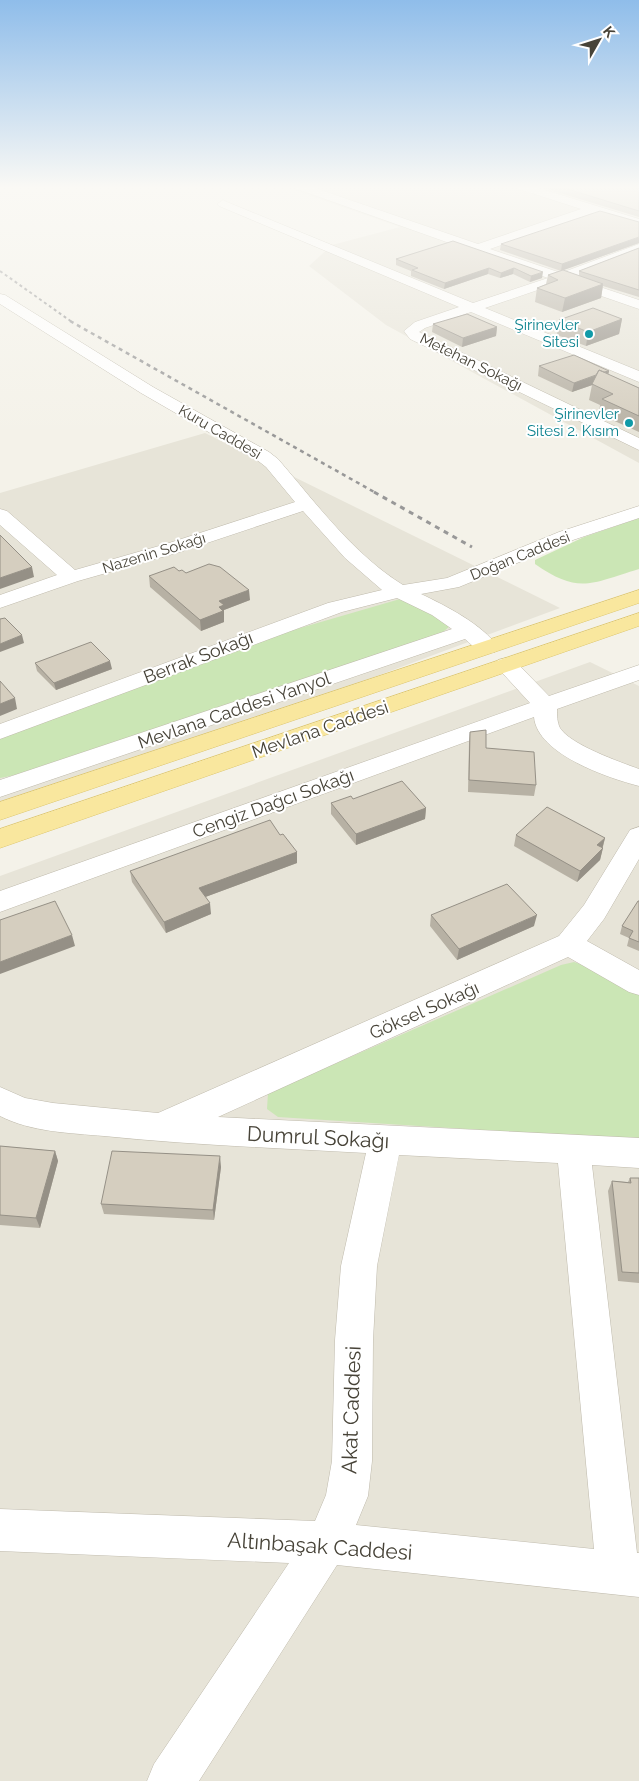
<svg xmlns="http://www.w3.org/2000/svg" width="639" height="1781" font-family="Raleway,sans-serif">
	<rect width="100%" height="100%" fill="#f4f2e9"/>
	<path fill="#e7e4d8" d="M285,187H639V463L386,325L309,266L332,245L400,227Z
		M205,433L560,608L350,686L0,805V493Z
		M590,662L639,686V1781H0V876Z"/>
	<path fill="#cbe6b5" d="M639,518V569C592,583 579,595 535,564V560L584,537Z
		M400,599L420,607L450,626L443,632L71,760L31,772L0,778V739L283,633Z
		M574,962L592,968L639,995V1140L278,1117L267,1109L268,1093L561,965Z"/>
	<g fill="none" stroke-linecap="round" stroke-linejoin="round">
		<defs>
			<path id="minor" d="M295,187H312L478,244L581,209L519,189L517,187H535L639,219V227L593,213L490,249L561,273L639,244V252L573,278L639,300V309L561,282L485,308L639,371V382L471,312L425,328L419,332L639,438V450L410,339L404,331L415,322L459,307L219,206L217,204L223,200L227,202L473,303L548,278L297,189Z
				M0,294L5,295L153,387L269,452L278,459C316,503 353,554 403,585L447,578L559,532L639,506V518L573,540L459,587L421,594C446,606 482,624 498,647L495,652C481,655 475,648 465,639L0,797V780L452,629L432,615L397,598L342,612L0,739V724L328,603L382,590L345,558L303,511L180,552L78,581L0,608V595L57,575L0,525V509L7,511L75,570L166,544L295,502L266,467L257,460L141,393L0,304Z
				M506,658L514,660L549,696L639,665V680L557,709C557,715 557,722 560,728C571,745 620,762 639,769V786C608,778 537,754 534,717L0,912V891L530,703L495,665L498,660Z
				M639,827V859L604,919L587,941L639,970V995L629,992L568,957L218,1117L639,1138V1168L592,1165L637,1553H639V1597L337,1565L199,1781H147L154,1764L289,1563L0,1551V1509L315,1521L326,1495L332,1461L335,1340L341,1266L366,1153C278,1148 191,1145 104,1136C70,1133 31,1132 0,1116V1087L25,1098L53,1103L158,1113L559,936L584,905L630,830ZM399,1155L558,1163L594,1549L356,1525L368,1496L372,1461L373,1340L377,1266Z"/>
			<path id="major" d="M639,590V603L0,820V802Z
				M639,613V626L0,848V829Z"/>
		</defs>
		<use href="#minor" stroke="#bfbaac" stroke-width="1"/>
		<use href="#major" stroke="#ddc66e" stroke-width="1"/>
		<use href="#minor" fill="#fff" fill-rule="evenodd"/>
		<use href="#major" fill="#f9e79e" fill-rule="evenodd"/>
		<path stroke="#989898" stroke-width="2" stroke-dasharray="3 3" stroke-linecap="butt" d="M0,271L72,322"/>
		<path stroke="#989898" stroke-width="2.5" stroke-dasharray="4 4" stroke-linecap="butt" d="M70,321L376,493"/>
		<path stroke="#989898" stroke-width="3" stroke-dasharray="5 5" stroke-linecap="butt" d="M374,492L472,547"/>
	</g>
	<path fill="#b7b1a4" d="M540,187H639V217Z
		M453,241L542,278L530,282L513,274L500,278L488,274L444,289L411,276V271L396,265V259Z
		M639,243L563,270L579,276V271L639,248V297L603,286L601,298L562,312L535,302L537,288L546,284L548,275L561,271L500,250L501,244Z
		M622,319L619,334L586,346L557,335L559,320Z
		M433,324L497,327L496,336L462,347L432,332Z
		M539,366L609,371L608,374L639,388V432L599,414L600,405L589,400L592,385L572,392L538,376Z
		M179,571L186,573L250,600L224,610V622L201,631L150,587L149,576Z
		M35,663L112,669L56,690L37,671Z
		M470,732L486,748L536,785L534,796L468,792L469,743Z
		M353,799L426,808L425,819L356,845L331,814V803Z
		M516,835L605,838L600,860L577,882L514,846Z
		M297,852V863L205,897L211,914L166,933L132,882L130,871Z
		M639,901V951L627,946L629,938L620,934L622,926Z
		M431,915L534,926L457,960L430,926Z
		M0,1146L55,1151L58,1161L40,1228L0,1225Z
		M221,1167L214,1220L104,1214L101,1204Z
		M630,1178H639V1283L618,1281L608,1191L612,1181L628,1182Z"/>
	<path fill="#959086" d="M639,237V243L561,271L562,264Z
		M489,268L488,274L444,289L445,283Z
		M514,268L513,274L500,278L501,273Z
		M543,272L542,278L530,282L531,276Z
		M603,284L601,298L562,312L565,298Z
		M622,319L619,334L586,346L588,332Z
		M497,327L496,336L462,347L463,338Z
		M609,371L607,380L572,392L574,383Z
		M32,567L34,577L0,589V578Z
		M249,590L250,600L224,610V622L201,631L200,620L219,601Z
		M22,635L24,643L0,652V644Z
		M110,661L112,669L56,690L54,683Z
		M15,698L17,709L0,716V704Z
		M426,808L425,819L356,845V834Z
		M605,838L602,849L597,845Z
		M603,848L600,860L577,882L580,871Z
		M297,852V863L200,899L199,888Z
		M210,903L211,914L166,933L164,922Z
		M537,915L534,926L457,960L459,949Z
		M72,935L75,946L0,974V962Z
		M55,1151L58,1161L40,1228L36,1218Z
		M220,1156L221,1167L214,1220L213,1210Z"/>
	<path fill="#d5cebf" stroke="#959086" d="M561,187H639V211Z
		M600,211L639,222V237L562,264L501,244Z
		M453,241L543,272L531,276L514,268L501,273L489,268L445,283L412,270L418,268L396,259Z
		M639,248V290L579,271Z
		M563,270L603,284L565,298L537,288L558,280L548,275Z
		M593,308L622,319L588,332L559,320Z
		M467,314L497,327L463,338L433,324Z
		M574,355L609,371L604,372L599,370L596,375L574,383L539,366Z
		M599,370L639,388V416L602,399L613,394L592,384Z
		M0,535L32,567L0,578Z
		M209,564L220,567L249,590L219,601L224,605L219,607L223,611L200,620L149,576L174,567L179,571L182,570L186,573Z
		M5,618L22,635L0,644V619Z
		M91,642L110,661L54,683L35,663Z
		M0,681L15,698L0,704Z
		M486,730V748L534,752L536,785L469,780L470,732Z
		M402,781L426,808L356,834L331,803L351,796L353,799Z
		M547,807L605,838L597,845L603,848L580,871L516,835Z
		M270,820L280,835L283,834L297,852L199,888L210,903L164,922L130,871Z
		M507,884L537,915L459,949L431,915Z
		M55,901L72,935L0,962V920Z
		M638,901H639V942L629,938L633,931L622,926Z
		M0,1146L55,1151L36,1218L0,1215Z
		M112,1151L220,1156L213,1210L101,1204Z
		M630,1178H639V1273L622,1272L612,1181L631,1183Z"/>
	<linearGradient id="sky" x2="0" y2="1"><stop stop-color="#8fbdea"/><stop offset="0.43" stop-color="#faf9f5"/><stop offset="1" stop-color="#faf9f5" stop-opacity="0"/></linearGradient>
	<rect width="639" height="436" fill="url(#sky)"/>
	<g fill="#0f9aa8" stroke="#fff" stroke-width="2">
		<circle cx="589" cy="334" r="5"/>
		<circle cx="629" cy="423" r="5"/>
	</g>
	<g text-anchor="middle" dominant-baseline="central" stroke-width="4" stroke-linejoin="round" paint-order="stroke">
		<g font-size="15" fill="#0d838f" stroke="#fff" text-anchor="end">
			<text x="579" y="325">Şirinevler<tspan x="579" dy="17">Sitesi</tspan></text>
			<text x="619" y="414">Şirinevler<tspan x="619" dy="17">Sitesi 2. Kısım</tspan></text>
		</g>
		<g font-size="15" fill="#474338" stroke="#fff">
			<text transform="translate(471 362) rotate(26)">Metehan Sokağı</text>
			<text transform="translate(220 432) rotate(30)">Kuru Caddesi</text>
			<text transform="translate(154 553) rotate(-17)">Nazenin Sokağı</text>
			<text transform="translate(520 556) rotate(-22)">Doğan Caddesi</text>
		</g>
		<g font-size="18" fill="#474338" stroke="#fff">
			<text transform="translate(198 657) rotate(-21)">Berrak Sokağı</text>
			<text transform="translate(234 710) rotate(-19)">Mevlana Caddesi Yanyol</text>
			<text transform="translate(320 729) rotate(-19)">Mevlana Caddesi</text>
			<text transform="translate(273 803) rotate(-20)">Cengiz Dağcı Sokağı</text>
			<text transform="translate(424 1010) rotate(-24)">Göksel Sokağı</text>
		</g>
		<g font-size="21" fill="#474338" stroke="#fff">
			<text transform="translate(318 1137) rotate(3)">Dumrul Sokağı</text>
			<text transform="translate(351 1410) rotate(-88)">Akat Caddesi</text>
			<text transform="translate(320 1546) rotate(4)">Altınbaşak Caddesi</text>
		</g>
	</g>
	<g transform="translate(599 40) rotate(51)" stroke="#ffffff" stroke-width="4" paint-order="stroke">
	<path d="M0-4L9 19L0 12L-9 19Z" fill="#474338"/>
	<text y="-8" font-size="14" font-weight="bold" text-anchor="middle" fill="#474338">K</text>
	</g>
</svg>
